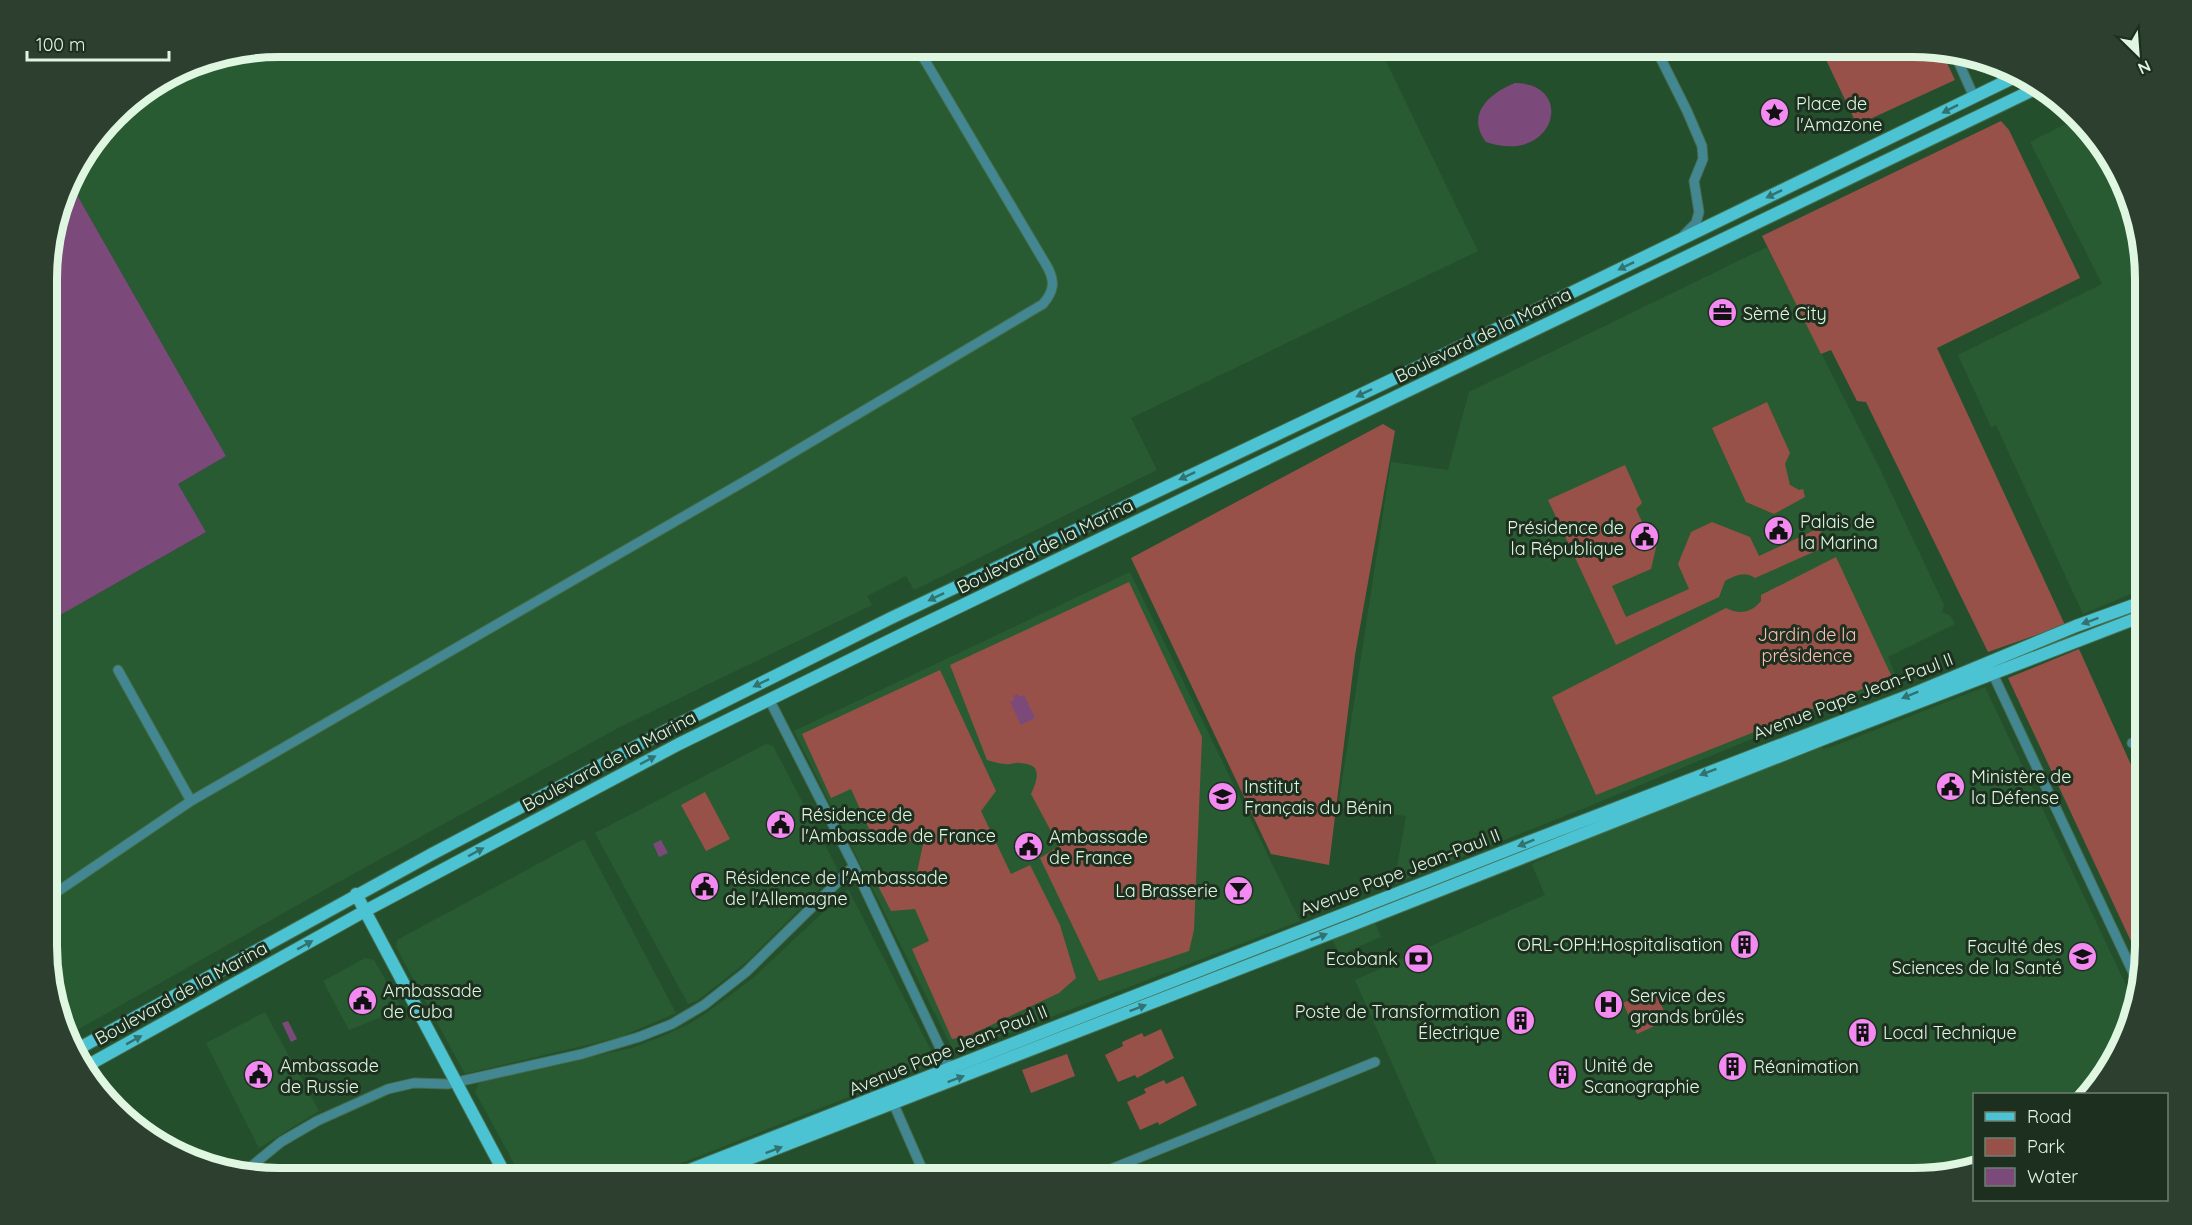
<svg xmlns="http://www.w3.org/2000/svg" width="2192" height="1225" font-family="Quicksand,sans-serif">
	<rect width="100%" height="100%" fill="#244f2c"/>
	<path fill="#295b32" d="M279,47H1379L1478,251L1131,418L1157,470L914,590L906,576L867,596L872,605L620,727L326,889L70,1034L48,976V622L206,532L178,484L226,456L69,181L71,176L126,104L190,64Z
		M2074,120L2106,150L2133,204L2145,264V588L2083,614L1996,425L1991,427L1958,355L2102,284L2030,142Z
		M1767,247L1879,467L1944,605L1942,612L1950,615L1955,624L1888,657L1897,679L1592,805L1394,884L1406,816L1338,807L1391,462L1448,470L1469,392Z
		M1130,572L1300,921L955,1054L794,731Z
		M1985,687L2133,1000L2114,1062L2084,1094H1974V1169L1928,1178H1443L1355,980L1545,895L1532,865L1535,862L1651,812L1822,747L1823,749L1834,746Z
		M766,744L773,746L838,870L750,959L697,1001L688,1004L595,833Z
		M584,839L676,1013L620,1037L465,1074L396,947L397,940Z
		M848,889L937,1062L644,1178H522L475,1092L480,1081L632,1048L663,1036L687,1025L708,1012L753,978Z
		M1374,920L1381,937L1340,955L1331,937Z
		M365,958L374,960L402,1009L349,1030L323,981Z
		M265,1012L319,1111L259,1148L206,1043Z"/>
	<path fill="#985148" d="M1820,47H1913L1941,50L1955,80L1857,125Z
		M2001,121L2009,130L2080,278L1937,348L2065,625L1988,652L1866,402L1857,401L1831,350L1821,354L1762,236Z
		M1767,402L1790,453L1785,464L1790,485L1799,490L1803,489L1805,497L1774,514L1746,502L1712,428Z
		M1383,424L1395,431L1355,655L1329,865L1271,854L1131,558Z
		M1625,465L1642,503L1636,509L1650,539L1659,535L1651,569L1612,586L1626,617L1689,589L1678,564L1691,532L1712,522L1750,537L1759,556L1819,528L1827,546L1755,578C1745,571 1736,575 1725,581L1719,597L1616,645L1548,500Z
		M1836,557L1892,677L1596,795L1552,697L1726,608C1740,615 1751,613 1761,601V595Z
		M1129,582L1202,737L1194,930L1189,951L1099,981L1040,858L1059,846L1031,794C1038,778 1043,764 1020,763C1015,762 1011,765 1006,764C1000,764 994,762 987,760L950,665Z
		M2079,649L2145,796V961L2143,967L2008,678Z
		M940,670L996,791L981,811L1011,874L1030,865L1060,925L1076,978L1059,993L968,1036L952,1039L912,949L929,941L915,909L891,911L878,886L915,882L923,844L871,833L851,789L831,798L802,734Z
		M705,792L730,839L706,851L681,805Z
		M1654,989L1668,1020L1637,1034L1623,1003Z
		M1161,1029L1174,1058L1137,1078L1135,1075L1118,1082L1105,1055L1123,1046L1122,1042L1142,1033L1144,1037Z
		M1067,1054L1075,1076L1031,1093L1022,1070Z
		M1183,1076L1197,1105L1159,1125L1158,1122L1140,1130L1127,1102L1146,1093L1144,1089L1164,1080L1166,1084Z"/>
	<path fill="#7c497b" d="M1515,83C1576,83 1556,166 1486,142C1465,114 1490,93 1515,83Z
		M69,181L226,456L178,484L206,532L48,622V249Z
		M1018,694L1020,697L1024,695L1035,718L1021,725L1010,702L1015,700L1013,696Z
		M661,840L668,853L659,857L653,844Z
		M288,1021L297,1039L291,1042L282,1023Z"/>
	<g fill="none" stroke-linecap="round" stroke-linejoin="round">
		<defs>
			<path id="minor" d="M1655,47L1687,111L1702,146L1703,159L1694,181L1699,212L1696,223L1684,235
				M1954,52L1974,97
				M118,670L191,801
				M1991,670L2138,983
				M769,699L854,866L950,1069
				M2132,743L2145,739
				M48,898L191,801L752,477L1043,304C1054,291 1055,282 1048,268L917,47
				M891,1098L926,1178
				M242,1174L281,1142L317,1121L388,1089L414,1083L448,1084L582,1054L639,1037L672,1024L704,1005L746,972L854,866
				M1089,1178L1375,1062"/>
			<path id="major" d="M356,894L507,1178
				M76,1050L432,854L671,728L891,618L1410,371L2021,74
				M83,1068L365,911L679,744L911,630L2039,87
				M669,1178L1523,844L1910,695L2076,626L2145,601
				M700,1178L1347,927L1826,738L2145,615"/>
		</defs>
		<use href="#minor" stroke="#466d4d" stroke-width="11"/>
		<use href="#major" stroke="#466d4d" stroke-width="14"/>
		<use href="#minor" stroke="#428791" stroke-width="9"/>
		<use href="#major" stroke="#4bc3d3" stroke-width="12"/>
	</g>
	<defs><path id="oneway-solid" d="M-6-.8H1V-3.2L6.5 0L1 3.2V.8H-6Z" transform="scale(1.5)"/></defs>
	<g fill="#327271">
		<use href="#oneway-solid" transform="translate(1950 109) rotate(153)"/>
		<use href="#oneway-solid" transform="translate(1774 194) rotate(154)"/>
		<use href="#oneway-solid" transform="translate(1626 266) rotate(154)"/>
		<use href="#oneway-solid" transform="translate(1364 393) rotate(154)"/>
		<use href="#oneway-solid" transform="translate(1187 476) rotate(155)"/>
		<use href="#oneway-solid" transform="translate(936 597) rotate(154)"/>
		<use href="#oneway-solid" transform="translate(2090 621) rotate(160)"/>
		<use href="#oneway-solid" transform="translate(761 683) rotate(154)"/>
		<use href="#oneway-solid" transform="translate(1910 695) rotate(158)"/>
		<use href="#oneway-solid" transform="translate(648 760) rotate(-28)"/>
		<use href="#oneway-solid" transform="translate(1708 772) rotate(159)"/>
		<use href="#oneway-solid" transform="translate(1526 843) rotate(158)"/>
		<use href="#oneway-solid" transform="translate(476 852) rotate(-28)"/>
		<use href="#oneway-solid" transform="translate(1319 937) rotate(-21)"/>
		<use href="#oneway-solid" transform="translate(305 945) rotate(-29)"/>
		<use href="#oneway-solid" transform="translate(1138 1008) rotate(-21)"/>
		<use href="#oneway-solid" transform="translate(134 1040) rotate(-29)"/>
		<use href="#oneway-solid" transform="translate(956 1079) rotate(-21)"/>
		<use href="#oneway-solid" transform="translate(774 1150) rotate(-21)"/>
	</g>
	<defs>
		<symbol id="sight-disc" viewBox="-11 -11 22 22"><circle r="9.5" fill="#f38af1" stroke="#1d3020"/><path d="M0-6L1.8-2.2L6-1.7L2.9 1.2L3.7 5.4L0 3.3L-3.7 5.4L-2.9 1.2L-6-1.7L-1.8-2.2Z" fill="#111"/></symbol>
		<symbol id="office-disc" viewBox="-11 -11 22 22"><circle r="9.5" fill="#f38af1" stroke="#1d3020"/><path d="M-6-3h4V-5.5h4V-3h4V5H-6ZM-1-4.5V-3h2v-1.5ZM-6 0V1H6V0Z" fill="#111"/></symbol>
		<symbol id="civic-disc" viewBox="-11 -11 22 22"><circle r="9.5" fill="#f38af1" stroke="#1d3020"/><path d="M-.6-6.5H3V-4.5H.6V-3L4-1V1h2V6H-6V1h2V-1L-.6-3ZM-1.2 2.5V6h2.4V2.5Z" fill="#111"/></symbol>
		<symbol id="school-disc" viewBox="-11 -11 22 22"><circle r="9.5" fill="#f38af1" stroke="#1d3020"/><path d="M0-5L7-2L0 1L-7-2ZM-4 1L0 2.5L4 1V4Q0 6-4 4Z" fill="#111"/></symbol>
		<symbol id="bar-disc" viewBox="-11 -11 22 22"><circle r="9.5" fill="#f38af1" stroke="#1d3020"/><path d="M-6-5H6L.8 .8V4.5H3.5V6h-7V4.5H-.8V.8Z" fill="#111"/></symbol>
		<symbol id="building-disc" viewBox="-11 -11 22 22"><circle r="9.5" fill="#f38af1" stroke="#1d3020"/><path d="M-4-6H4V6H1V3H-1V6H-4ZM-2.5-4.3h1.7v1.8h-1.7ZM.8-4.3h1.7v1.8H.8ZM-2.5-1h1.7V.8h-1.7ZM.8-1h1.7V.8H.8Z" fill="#111"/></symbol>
		<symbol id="university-disc" viewBox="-11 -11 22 22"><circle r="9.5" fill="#f38af1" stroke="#1d3020"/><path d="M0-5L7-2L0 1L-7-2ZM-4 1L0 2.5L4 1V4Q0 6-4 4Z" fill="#111"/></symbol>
		<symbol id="bank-disc" viewBox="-11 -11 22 22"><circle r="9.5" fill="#f38af1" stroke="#1d3020"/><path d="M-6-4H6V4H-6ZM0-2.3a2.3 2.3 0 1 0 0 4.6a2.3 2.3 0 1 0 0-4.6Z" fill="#111"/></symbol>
		<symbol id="hospital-disc" viewBox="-11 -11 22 22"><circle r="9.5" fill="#f38af1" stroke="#1d3020"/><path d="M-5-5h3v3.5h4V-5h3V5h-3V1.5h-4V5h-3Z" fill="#111"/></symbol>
	</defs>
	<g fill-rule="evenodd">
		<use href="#sight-disc" x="1758" y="96" width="33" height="33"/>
		<use href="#office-disc" x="1706" y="296" width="33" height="33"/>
		<use href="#civic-disc" x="1762" y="514" width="33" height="33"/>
		<use href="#civic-disc" x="1628" y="520" width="33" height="33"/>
		<use href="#civic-disc" x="1934" y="770" width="33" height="33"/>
		<use href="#school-disc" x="1206" y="780" width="33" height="33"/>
		<use href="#civic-disc" x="764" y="808" width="33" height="33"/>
		<use href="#civic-disc" x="1012" y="830" width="33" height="33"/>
		<use href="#civic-disc" x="688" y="870" width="33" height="33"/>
		<use href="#bar-disc" x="1222" y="874" width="33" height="33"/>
		<use href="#building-disc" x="1728" y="928" width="33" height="33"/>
		<use href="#university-disc" x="2066" y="940" width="33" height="33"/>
		<use href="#bank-disc" x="1402" y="942" width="33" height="33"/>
		<use href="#civic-disc" x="346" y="984" width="33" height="33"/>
		<use href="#hospital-disc" x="1592" y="988" width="33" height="33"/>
		<use href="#building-disc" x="1504" y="1004" width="33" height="33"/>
		<use href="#building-disc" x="1846" y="1016" width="33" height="33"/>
		<use href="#building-disc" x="1716" y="1050" width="33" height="33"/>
		<use href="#civic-disc" x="242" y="1058" width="33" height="33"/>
		<use href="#building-disc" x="1546" y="1058" width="33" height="33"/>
	</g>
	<g text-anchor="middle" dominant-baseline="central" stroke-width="6" stroke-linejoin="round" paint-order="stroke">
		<g font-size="18" fill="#dff7e1" stroke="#1d3020" text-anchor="start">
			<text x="1796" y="103">Place de<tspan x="1796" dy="21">l'Amazone</tspan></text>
			<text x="1743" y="313">Sèmé City</text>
			<text x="1800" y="521">Palais de<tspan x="1800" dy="21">la Marina</tspan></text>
			<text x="1624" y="527" text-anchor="end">Présidence de<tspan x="1624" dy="21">la République</tspan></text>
			<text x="1971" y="776">Ministère de<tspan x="1971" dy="21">la Défense</tspan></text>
			<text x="1244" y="786">Institut<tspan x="1244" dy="21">Français du Bénin</tspan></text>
			<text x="801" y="814">Résidence de<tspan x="801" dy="21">l'Ambassade de France</tspan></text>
			<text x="1049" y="836">Ambassade<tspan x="1049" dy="21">de France</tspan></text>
			<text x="725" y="877">Résidence de l'Ambassade<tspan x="725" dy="21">de l'Allemagne</tspan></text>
			<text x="1218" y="890" text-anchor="end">La Brasserie</text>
			<text x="1723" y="944" text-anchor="end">ORL-OPH:Hospitalisation</text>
			<text x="2062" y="946" text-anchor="end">Faculté des<tspan x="2062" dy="21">Sciences de la Santé</tspan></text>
			<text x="1398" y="958" text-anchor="end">Ecobank</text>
			<text x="383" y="990">Ambassade<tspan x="383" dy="21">de Cuba</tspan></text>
			<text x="1630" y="995">Service des<tspan x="1630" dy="21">grands brûlés</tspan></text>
			<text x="1500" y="1011" text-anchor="end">Poste de Transformation<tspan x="1500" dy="21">Électrique</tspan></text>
			<text x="1883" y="1032">Local Technique</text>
			<text x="280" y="1065">Ambassade<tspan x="280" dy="21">de Russie</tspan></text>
			<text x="1584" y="1065">Unité de<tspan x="1584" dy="21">Scanographie</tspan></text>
			<text x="1753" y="1066">Réanimation</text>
		</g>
		<g font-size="18" fill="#dff7e1" stroke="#1d3020">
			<text transform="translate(1483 335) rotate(-26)">Boulevard de la Marina</text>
			<text transform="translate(1045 546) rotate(-26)">Boulevard de la Marina</text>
			<text transform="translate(1853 696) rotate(-21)">Avenue Pape Jean-Paul II</text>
			<text transform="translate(609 761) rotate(-28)">Boulevard de la Marina</text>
			<text transform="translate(1400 872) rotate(-21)">Avenue Pape Jean-Paul II</text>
			<text transform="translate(181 993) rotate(-29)">Boulevard de la Marina</text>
			<text transform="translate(948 1050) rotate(-22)">Avenue Pape Jean-Paul II</text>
		</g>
		<g font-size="18" fill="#fdbcb3" stroke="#1d3020">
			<text x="1807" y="634">Jardin de la<tspan x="1807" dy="21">présidence</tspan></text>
		</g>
	</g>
	<path d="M0 0H2192V1225H0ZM279 57H1913A222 222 0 0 1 2135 279V946A222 222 0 0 1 1913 1168H279A222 222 0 0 1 57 946V279A222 222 0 0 1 279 57Z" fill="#2d402f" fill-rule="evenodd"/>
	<path fill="none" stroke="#dff7e1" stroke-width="8" d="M279 57H1913A222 222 0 0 1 2135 279V946A222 222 0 0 1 1913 1168H279A222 222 0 0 1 57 946V279A222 222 0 0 1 279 57Z"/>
	<rect x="1973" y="1093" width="195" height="108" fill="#1d3020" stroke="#6b806d" stroke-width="1.5"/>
	<rect x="1985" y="1112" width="30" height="9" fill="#4bc3d3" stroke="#6b806d" stroke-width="1.5"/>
	<text x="2027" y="1123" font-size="18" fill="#dff7e1">Road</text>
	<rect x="1985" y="1138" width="30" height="18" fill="#985148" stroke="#6b806d" stroke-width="1.5"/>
	<text x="2027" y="1153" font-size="18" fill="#dff7e1">Park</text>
	<rect x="1985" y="1168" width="30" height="18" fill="#7c497b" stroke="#6b806d" stroke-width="1.5"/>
	<text x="2027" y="1183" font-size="18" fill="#dff7e1">Water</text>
	<g transform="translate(2138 54) rotate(155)" stroke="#1d3020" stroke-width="4.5" paint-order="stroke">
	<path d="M0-4.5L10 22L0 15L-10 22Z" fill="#dff7e1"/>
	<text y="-9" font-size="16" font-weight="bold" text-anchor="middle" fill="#dff7e1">N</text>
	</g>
	<path d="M27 51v9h142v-9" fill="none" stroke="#dff7e1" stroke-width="3"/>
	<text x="36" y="51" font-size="18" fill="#dff7e1" stroke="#1d3020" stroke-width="4.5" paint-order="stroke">100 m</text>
</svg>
